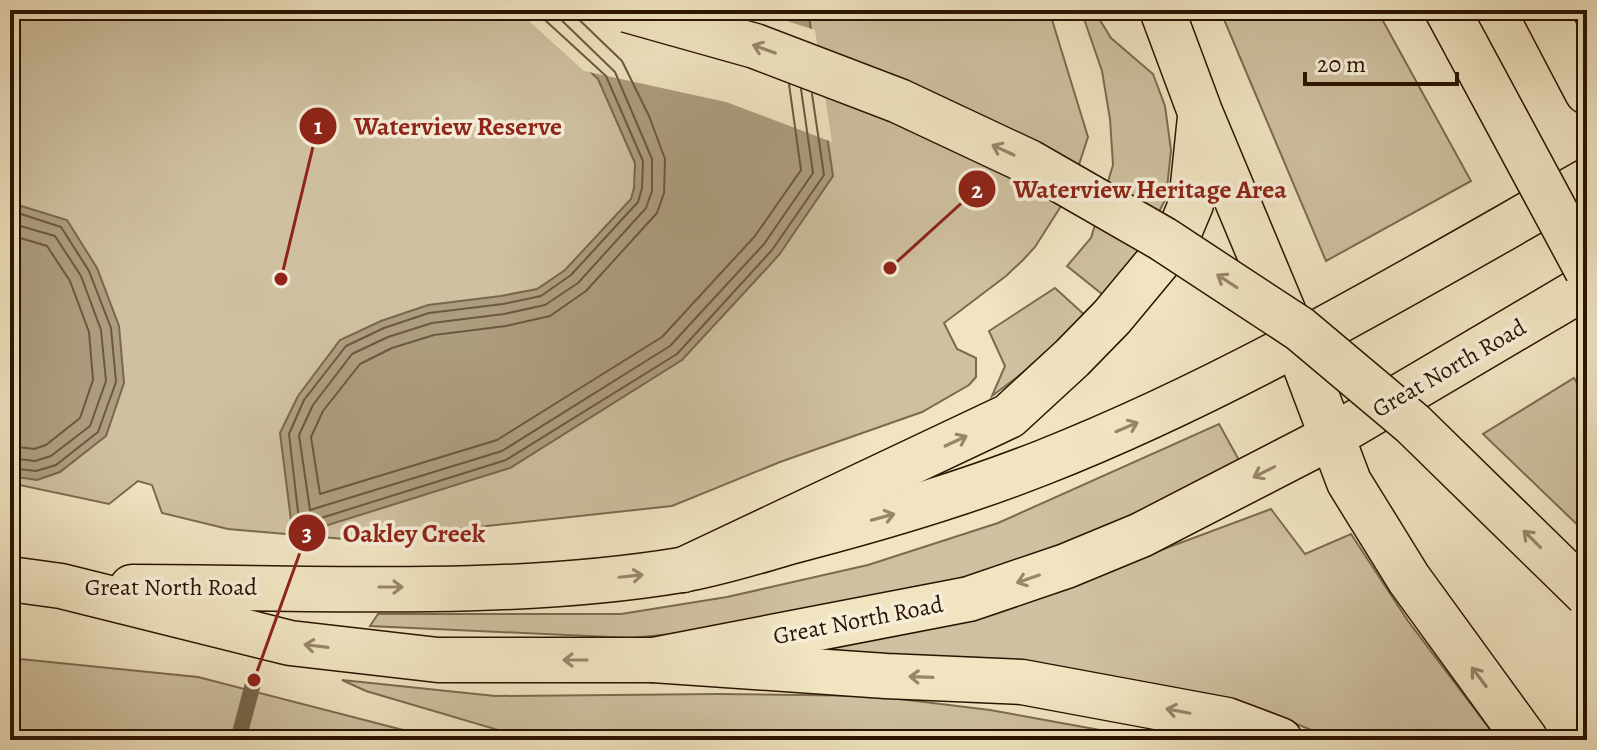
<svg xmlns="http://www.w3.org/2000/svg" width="1597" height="750" font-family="Alegreya,serif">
	<rect width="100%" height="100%" fill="#f0e4c1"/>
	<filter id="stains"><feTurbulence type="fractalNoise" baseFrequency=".0025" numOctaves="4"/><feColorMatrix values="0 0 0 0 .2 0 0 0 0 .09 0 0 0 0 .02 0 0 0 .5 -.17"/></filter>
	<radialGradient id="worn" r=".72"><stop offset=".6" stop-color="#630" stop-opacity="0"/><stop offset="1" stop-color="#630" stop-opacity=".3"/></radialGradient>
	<path fill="#cec0a0" stroke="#7c6a50" stroke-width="2" d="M10,10H1049L1088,137L1070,192L1035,247L1023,260L1006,276L944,323L957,349L976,358V377L969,385L922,412L780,462L672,506L356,540L228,529L162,513L152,485L138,481L109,504L10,483Z
		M1220,10H1377L1471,181L1326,261Z
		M1095,12L1111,38L1153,74L1165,106L1171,150L1166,198L1133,264L1107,298L1067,266L1091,238L1113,165L1110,119L1102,71L1083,16Z
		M1055,288L1088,318L1049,353L992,396L1005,366L989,331Z
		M1574,378L1587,400V534L1483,434Z
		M1219,424L1239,460L1129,519L1006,566L871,602L723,629L631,638L370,626L378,614H621L727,597L868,565L998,523Z
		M1271,509L1305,554L1351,534L1408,621L1498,740H1336L1262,710L983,658L828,654L826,638L1129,562Z
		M10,658L198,677L442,740H10Z
		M342,680L495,696L718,694L875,696L990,710L1155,740H532L366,691Z"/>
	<path fill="#ad9d7f" stroke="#79664c" stroke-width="2" d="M521,10H808L833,176L779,255L682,360L510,468L293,536L280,433L298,396L340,340L381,321L428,305L501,296L537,289L565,270L631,199L634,188L635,163L598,79L540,24Z
		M10,205H18L67,220L97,268L119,326L124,383L106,436L60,472L37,480L10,476Z"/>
	<path fill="#f0e4c1" d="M517,10H753L815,30L832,142L726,102L584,71Z"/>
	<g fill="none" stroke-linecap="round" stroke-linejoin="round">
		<path stroke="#6c5840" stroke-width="2" d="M534,10L606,76L643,161L642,188L638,202L571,275L541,296L503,304L429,313L384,328L346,346L304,400L289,434L299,520L302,524L506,460L677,354L772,250L824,175L812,94
			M551,10L615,72L652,159V191L646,208L578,283L545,305L504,314L432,323L388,337L352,354L313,405L299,435L310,510L502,451L670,346L764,244L813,173L801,89
			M569,10L622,61L649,116L665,159L664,193L657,213L586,291L550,316L506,326L434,335L392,348L360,364L323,411L311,437L320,494L497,440L662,337L755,236L801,170L789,84
			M10,213H18L61,227L89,271L111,328L116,382L98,432L56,465L36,471L10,468
			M10,223L55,236L81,276L101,330L106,381L90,426L51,456L35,461L10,458
			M10,235L47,246L70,281L89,332L93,380L80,418L46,445L34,449L10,446"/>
		<path stroke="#79664c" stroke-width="16" d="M238,740L254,680"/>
		<defs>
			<path id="primary" d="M10,579L61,586L290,643L438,660H653L969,599L1066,566L1141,535L1333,436L1587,286
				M132,587C310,587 505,599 681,570C723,563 766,548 808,537C888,516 968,492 1044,462C1234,387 1410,281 1587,181"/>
			<path id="highway" d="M1162,10L1200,112L1297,344L1349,482L1409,579L1526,740
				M1447,10L1467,47
				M1544,10L1587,92
				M683,570L1009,416L1072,358L1112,317L1176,240L1191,204L1200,117
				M653,660L886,676L1022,682L1227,720L1280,740"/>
		</defs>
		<use href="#primary" stroke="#2a1300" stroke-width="47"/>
		<use href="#highway" stroke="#2a1300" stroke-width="47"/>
		<use href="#primary" stroke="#f0e4c1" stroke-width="44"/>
		<use href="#highway" stroke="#f0e4c1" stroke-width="44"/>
		<defs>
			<path id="highway-bridge" d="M627,10L755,46L899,101L1029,162L1163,239L1300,329L1413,424L1587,594
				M1467,47L1587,270"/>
		</defs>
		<use href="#highway-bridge" stroke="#2a1300" stroke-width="47" stroke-linecap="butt"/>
		<use href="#highway-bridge" stroke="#f0e4c1" stroke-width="44"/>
	</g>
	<defs><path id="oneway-shaft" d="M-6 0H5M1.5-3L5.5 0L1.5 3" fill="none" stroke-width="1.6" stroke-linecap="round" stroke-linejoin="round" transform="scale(2)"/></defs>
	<g stroke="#97866a">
		<use href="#oneway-shaft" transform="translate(764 49) rotate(-160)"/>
		<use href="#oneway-shaft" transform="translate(1003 150) rotate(-155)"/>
		<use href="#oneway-shaft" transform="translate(1227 281) rotate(-147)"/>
		<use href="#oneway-shaft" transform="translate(1127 427) rotate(-23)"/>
		<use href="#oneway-shaft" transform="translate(956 441) rotate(-25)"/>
		<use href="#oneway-shaft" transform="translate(1264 472) rotate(153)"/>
		<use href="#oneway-shaft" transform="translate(883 517) rotate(-15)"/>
		<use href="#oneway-shaft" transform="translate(1532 539) rotate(-135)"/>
		<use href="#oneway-shaft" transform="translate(631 576) rotate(-6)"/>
		<use href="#oneway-shaft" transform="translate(1028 579) rotate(161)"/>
		<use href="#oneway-shaft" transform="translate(391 587)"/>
		<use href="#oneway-shaft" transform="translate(316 646) rotate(-173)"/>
		<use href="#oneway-shaft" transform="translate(575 660) rotate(-180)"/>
		<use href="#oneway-shaft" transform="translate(921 677) rotate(-178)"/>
		<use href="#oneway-shaft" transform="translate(1479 677) rotate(-127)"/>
		<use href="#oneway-shaft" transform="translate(1178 711) rotate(-169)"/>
	</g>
	<g text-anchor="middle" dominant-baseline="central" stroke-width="7" stroke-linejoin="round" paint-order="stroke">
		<g font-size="24" fill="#2a1300" stroke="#f5edd7">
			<text transform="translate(1449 368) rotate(-30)">Great North Road</text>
			<text x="171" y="587">Great North Road</text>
			<text transform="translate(858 620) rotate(-11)">Great North Road</text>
		</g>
	</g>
	<path fill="none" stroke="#8f2418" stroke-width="3" d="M281 279L318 126M890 268L977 189M254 680L307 533"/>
	<g fill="#8f2418" stroke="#f5edd7" stroke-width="3">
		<circle cx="281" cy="279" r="8"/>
		<circle cx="890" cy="268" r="8"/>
		<circle cx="254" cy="680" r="8"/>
		<circle cx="318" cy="126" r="20"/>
		<circle cx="977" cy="189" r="20"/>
		<circle cx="307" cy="533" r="20"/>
	</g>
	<g font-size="24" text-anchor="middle" font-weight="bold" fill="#fff">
		<text x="318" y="134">1</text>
		<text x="977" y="198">2</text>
		<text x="307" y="541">3</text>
	</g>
	<g font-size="26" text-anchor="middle" font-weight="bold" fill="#8f2418" stroke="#f5edd7" stroke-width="7" stroke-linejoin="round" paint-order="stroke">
		<text x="458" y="135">Waterview Reserve</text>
		<text x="1150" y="198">Waterview Heritage Area</text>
		<text x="414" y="542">Oakley Creek</text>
	</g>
	<rect width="1597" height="750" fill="none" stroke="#f0e4c1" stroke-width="40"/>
	<rect x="12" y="12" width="1573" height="726" fill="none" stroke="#2a1300" stroke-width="4"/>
	<rect x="20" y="20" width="1557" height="710" fill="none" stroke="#2a1300" stroke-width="2"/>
	<path d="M1305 72v12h152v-12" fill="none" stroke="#2a1300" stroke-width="4"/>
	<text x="1317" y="72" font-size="24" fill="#2a1300" stroke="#f5edd7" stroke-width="6" paint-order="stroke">20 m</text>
	<rect width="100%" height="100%" filter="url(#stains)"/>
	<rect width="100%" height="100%" fill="url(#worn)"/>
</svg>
